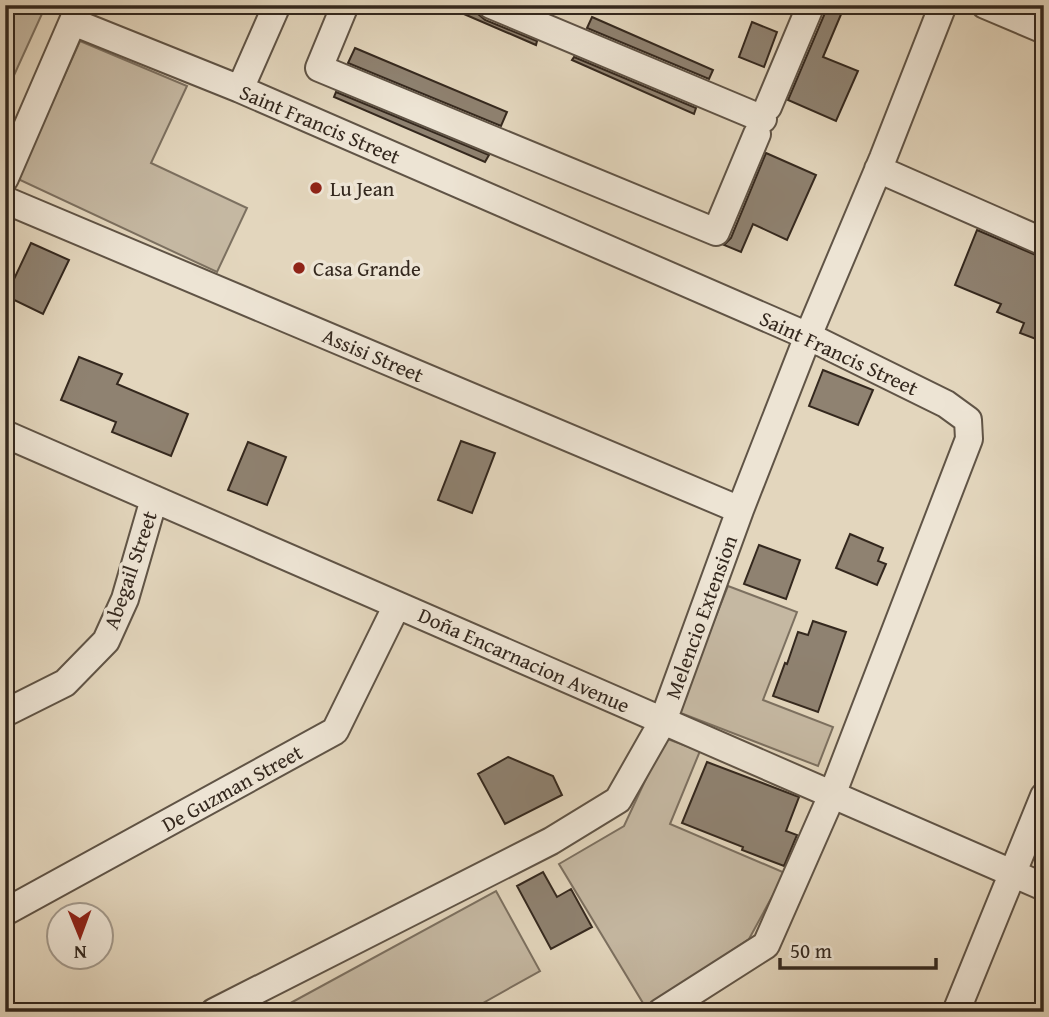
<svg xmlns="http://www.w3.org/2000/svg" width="1049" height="1017" font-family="'Gentium Book Plus',serif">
	<rect width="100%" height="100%" fill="#e3d6bd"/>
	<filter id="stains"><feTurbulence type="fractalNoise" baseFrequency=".00286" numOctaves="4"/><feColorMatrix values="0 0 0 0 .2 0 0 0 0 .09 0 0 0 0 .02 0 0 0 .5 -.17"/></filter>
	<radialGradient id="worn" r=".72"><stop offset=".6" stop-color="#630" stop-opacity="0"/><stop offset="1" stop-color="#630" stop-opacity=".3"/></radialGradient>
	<path fill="#c5b8a2" stroke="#7c7060" stroke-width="2" d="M5,5H46L5,95Z
		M80,41L187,86L151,163L247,208L217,272L18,179Z
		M728,586L797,612L763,700L833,727L818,766L678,712Z
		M665,738L700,751L670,824L785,873L749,939L646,1008L559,864L624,826Z
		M496,891L540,971L467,1012H274Z"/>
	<path fill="#8f8271" stroke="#34281e" stroke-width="2" d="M443,5H476L478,14L485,20L537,41L536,45Z
		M826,5H845L823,57L858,71L836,121L788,100L825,13Z
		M592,17L713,70L709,79L587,28Z
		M752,22L777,32L764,67L739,57Z
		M355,48L507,112L501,126L348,63Z
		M574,57L696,108L694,114L572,60Z
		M336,92L489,155L485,162L334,97Z
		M766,153L816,175L787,240L753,224L741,252L724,245L731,238Z
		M977,230L1038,256L1044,257V342L1020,333L1024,323L997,312L1001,304L955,285Z
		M31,243L69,260L43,314L6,296Z
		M79,357L122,374L117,384L188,414L171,456L112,432L116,422L61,400Z
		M823,370L873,390L858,425L809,406Z
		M461,441L495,453L472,513L438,500Z
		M248,442L286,457L267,505L228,490Z
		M850,534L883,548L878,561L886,564L877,585L836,568Z
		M759,545L800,560L786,599L744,584Z
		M813,621L846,632L818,712L773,696L785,663L787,664L798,632L808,635Z
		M508,757L553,776L562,795L505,824L478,774Z
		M707,762L799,797L786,831L797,835L784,866L742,850L743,847L682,823Z
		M543,872L557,897L571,889L592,927L551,949L517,886Z"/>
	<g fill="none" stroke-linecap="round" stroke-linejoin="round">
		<defs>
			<path id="minor" d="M345,5L319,68L716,232L757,134
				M491,5L763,119
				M985,5L1044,30
				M73,22L240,89L808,336L946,404L968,420L969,439L832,795L766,945L661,1012
				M240,89L277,5
				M768,107L810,7L807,5
				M878,169L1044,242
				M5,178L79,7
				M5,200L740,510
				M5,434L1044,887
				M5,713L65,683L106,641L125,599L154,499
				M5,912L335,731L397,605
				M214,1012L551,841L618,800L663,721L740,510L808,336L883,158L943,5
				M956,1012L1044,796"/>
		</defs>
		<use href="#minor" stroke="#605446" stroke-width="30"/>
		<use href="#minor" stroke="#ede4d4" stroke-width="26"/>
	</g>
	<g fill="#8f2418" stroke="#ede4d4" stroke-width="2.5">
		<circle cx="316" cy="188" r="7"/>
		<circle cx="299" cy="268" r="7"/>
	</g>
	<g text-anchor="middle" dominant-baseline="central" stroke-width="7" stroke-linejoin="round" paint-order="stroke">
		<g font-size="21" fill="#34281e" stroke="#ede4d4">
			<text transform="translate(320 124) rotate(23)">Saint Francis Street</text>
			<text transform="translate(839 353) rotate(25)">Saint Francis Street</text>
			<text transform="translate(373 355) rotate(23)">Assisi Street</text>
			<text transform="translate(130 570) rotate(-71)">Abegail Street</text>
			<text transform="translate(701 617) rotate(-70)">Melencio Extension</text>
			<text transform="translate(524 660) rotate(24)">Doña Encarnacion Avenue</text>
			<text transform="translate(232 788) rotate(-29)">De Guzman Street</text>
		</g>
		<g font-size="21" fill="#34281e" stroke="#ede4d4" text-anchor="start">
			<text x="330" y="188">Lu Jean</text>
			<text x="313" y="268">Casa Grande</text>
		</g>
	</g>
	<rect width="1049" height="1017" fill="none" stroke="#e3d6bd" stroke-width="28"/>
	<rect x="7" y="7" width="1035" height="1003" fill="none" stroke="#34281e" stroke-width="3.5"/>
	<rect x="14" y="14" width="1021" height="989" fill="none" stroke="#34281e" stroke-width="2"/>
	<g transform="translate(80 936) rotate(179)"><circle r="33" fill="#ede4d4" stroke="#a3998b" stroke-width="2"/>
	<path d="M0-5L12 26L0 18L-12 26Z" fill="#8f2418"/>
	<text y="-10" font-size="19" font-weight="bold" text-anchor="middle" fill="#34281e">N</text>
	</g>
	<path d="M780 958v10h156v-10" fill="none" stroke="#34281e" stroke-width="3.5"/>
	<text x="790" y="958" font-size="21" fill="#34281e" stroke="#ede4d4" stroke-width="5" paint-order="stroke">50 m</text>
	<rect width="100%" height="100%" filter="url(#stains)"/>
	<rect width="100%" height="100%" fill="url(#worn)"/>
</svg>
